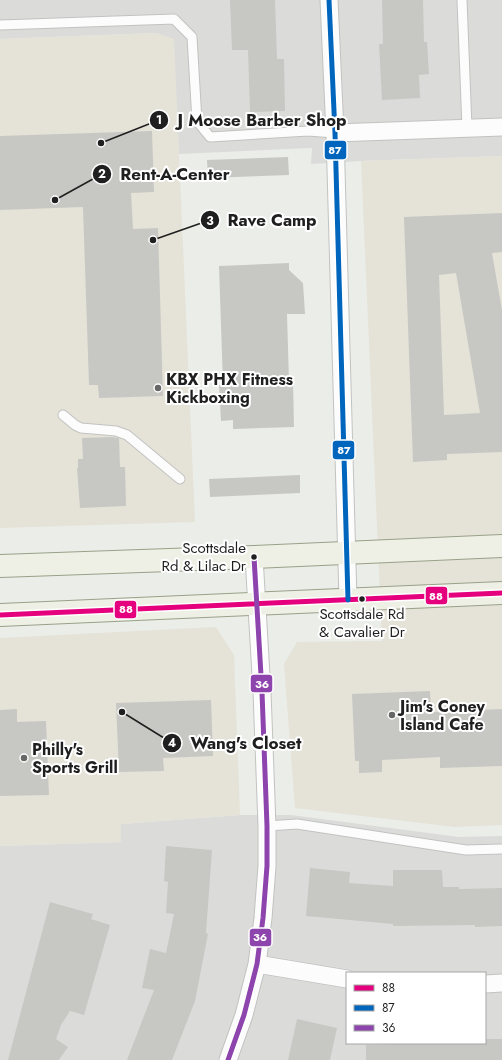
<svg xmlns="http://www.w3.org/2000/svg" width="502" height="1060" font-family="Jost,sans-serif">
	<rect width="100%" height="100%" fill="#ebede9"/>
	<path fill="#dbdcda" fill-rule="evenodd" d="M0,0H502V156L361,161L311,164L312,148L179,154L173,39L156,33L0,39Z
		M240,815H291L459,837L502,836V1060H0V846L121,842V824ZM347,973H485V1043H347Z"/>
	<path fill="#e5e2d8" d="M156,33L174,39L195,522L0,528V39Z
		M502,156V825L455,827L295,808L284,664L297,642L382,641L361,161Z
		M216,627L234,655L240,815L121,824V842L0,846V638Z"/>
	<path fill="#c7c8c4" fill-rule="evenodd" d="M230,0H275L277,59H284L285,111L250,112L248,50H232Z
		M382,0H423L424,42H427L429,74L419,75L420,98L382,100L379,44H383Z
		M152,131L154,192L131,193L133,229L158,228L163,396L99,398L98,385H89L83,207L0,210V136Z
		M288,157L289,175L208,178L207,160Z
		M502,213V252L492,253L502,310V452L447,454V460L413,462L404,217ZM456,273L480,413L444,415L439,275Z
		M289,263V270L303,283L305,314H287L289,381H293L294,427L233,429V420L221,421L219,385L223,384L219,266Z
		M112,437L119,438L120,467H125L126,506L80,508L77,468H78V459H83L82,438Z
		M300,475V493L210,497L209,479Z
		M430,691L431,712L502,709V766L440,768V757L382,760V772L359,773V761H355L352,694Z
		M211,700L213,756L163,758L164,771L119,772L116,703Z
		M17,709V722L46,721L49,795L0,796V710Z
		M166,846L212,850L206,933L208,934L195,1001L172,1060H127L154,990L142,988L150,949L166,953L174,914L166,913L168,882L164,881Z
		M310,868L350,872L349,883L393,886V870H442L443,887H459V889L502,888V926L475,927V925L393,926V924L306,916Z
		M50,902L93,914L91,919L110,925L84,1015L70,1011L61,1025L56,1039L68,1047L59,1060H8Z
		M297,1019L337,1028L330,1060H288Z
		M485,1039H502V1060H366V1045L429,1043H485Z"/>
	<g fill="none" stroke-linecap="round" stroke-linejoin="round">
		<defs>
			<path id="service" d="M462,0L467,128
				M0,25L174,19L192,37L197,121L210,137L308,131L335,133
				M63,415L75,425L81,428L116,431L127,435L180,479
				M267,826L297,824L466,850L502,849"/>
			<path id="minor" d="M329,0L335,133L348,600
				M335,133L502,127
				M257,964L347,979
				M485,984L502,983
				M228,1060L244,1015L257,964L263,918L267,866V826L262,692L254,557"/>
			<path id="primary" d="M0,566L254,557L502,546
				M0,615L502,593"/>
		</defs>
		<use href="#service" stroke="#c2c3c1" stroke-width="11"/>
		<use href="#minor" stroke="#c2c3c1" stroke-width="19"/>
		<use href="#primary" stroke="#98a188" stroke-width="24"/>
		<use href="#service" stroke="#fcfcfc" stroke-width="9"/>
		<use href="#minor" stroke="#fcfcfc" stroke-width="17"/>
		<use href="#primary" stroke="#eef0e6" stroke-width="22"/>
		<defs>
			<path id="bus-1" d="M0,615L502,593"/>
			<path id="bus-2" d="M329,0L335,133L348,600"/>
			<path id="bus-3" d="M228,1060L244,1015L257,964L263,918L267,866V826L262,692L254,557"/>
		</defs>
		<use href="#bus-1" stroke="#fff" stroke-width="8"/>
		<use href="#bus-2" stroke="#fff" stroke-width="8"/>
		<use href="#bus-3" stroke="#fff" stroke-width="8"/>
		<use href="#bus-1" stroke="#e5007d" stroke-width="5"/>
		<use href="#bus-2" stroke="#0065bd" stroke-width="5"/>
		<use href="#bus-3" stroke="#8e44ad" stroke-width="5"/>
	</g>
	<g fill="#666766" stroke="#fff" stroke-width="1.5">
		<circle cx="158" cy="388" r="4"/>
		<circle cx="392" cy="715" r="4"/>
		<circle cx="24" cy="758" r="4"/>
	</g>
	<g fill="#1f1f1f" stroke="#fff" stroke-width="1.5">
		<circle cx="254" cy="557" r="3.5"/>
		<circle cx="362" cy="599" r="3.5"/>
	</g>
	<g text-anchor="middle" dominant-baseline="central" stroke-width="4" stroke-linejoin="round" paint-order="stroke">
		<g font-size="15" fill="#1f1f1f" stroke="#fff" text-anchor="end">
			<text x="246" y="548">Scottsdale<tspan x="246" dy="18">Rd &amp; Lilac Dr</tspan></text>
			<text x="362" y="614" text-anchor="middle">Scottsdale Rd<tspan x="362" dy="18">&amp; Cavalier Dr</tspan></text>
		</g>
		<g font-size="16" font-weight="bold" fill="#1f1f1f" stroke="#fff" text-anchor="start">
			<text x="166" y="379">KBX PHX Fitness<tspan x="166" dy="18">Kickboxing</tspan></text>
			<text x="400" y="706">Jim's Coney<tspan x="400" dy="18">Island Cafe</tspan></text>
			<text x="32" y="749">Philly's<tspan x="32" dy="18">Sports Grill</tspan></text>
		</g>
	</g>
	<path fill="none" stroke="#1f1f1f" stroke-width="1.5" d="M101 143L159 120M55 200L102 174M153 240L210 220M122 712L172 743"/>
	<g fill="#1f1f1f" stroke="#fff" stroke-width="1.5">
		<circle cx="101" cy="143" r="4"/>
		<circle cx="55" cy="200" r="4"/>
		<circle cx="153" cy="240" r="4"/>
		<circle cx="122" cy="712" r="4"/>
		<circle cx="159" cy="120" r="10"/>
		<circle cx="102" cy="174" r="10"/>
		<circle cx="210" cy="220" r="10"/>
		<circle cx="172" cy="743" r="10"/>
	</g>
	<g font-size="12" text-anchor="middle" font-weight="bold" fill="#fff">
		<text x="159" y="124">1</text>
		<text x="102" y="178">2</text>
		<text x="210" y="225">3</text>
		<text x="172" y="747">4</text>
	</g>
	<g font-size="17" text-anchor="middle" font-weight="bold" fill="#1f1f1f" stroke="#fff" stroke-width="4" stroke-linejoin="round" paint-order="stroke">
		<text x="262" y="126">J Moose Barber Shop</text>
		<text x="175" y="180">Rent-A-Center</text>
		<text x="272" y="226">Rave Camp</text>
		<text x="246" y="749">Wang's Closet</text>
	</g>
	<g stroke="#fff" stroke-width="1.5">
		<rect x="324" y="140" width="23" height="20" rx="4" fill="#0065bd"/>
		<rect x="332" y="440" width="23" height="20" rx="4" fill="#0065bd"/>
		<rect x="425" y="586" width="23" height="19" rx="4" fill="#e5007d"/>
		<rect x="114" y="600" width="23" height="19" rx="4" fill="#e5007d"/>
		<rect x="250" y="674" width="23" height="19" rx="4" fill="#8e44ad"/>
		<rect x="249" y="928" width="23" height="19" rx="4" fill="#8e44ad"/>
	</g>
	<g font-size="11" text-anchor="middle" font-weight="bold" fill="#fff">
		<text x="335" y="154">87</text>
		<text x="344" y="454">87</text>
		<text x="436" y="600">88</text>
		<text x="126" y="613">88</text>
		<text x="262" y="688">36</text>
		<text x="260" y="941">36</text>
	</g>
	<rect x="346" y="972" width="140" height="72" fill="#ffffff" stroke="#a5a5a5"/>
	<rect x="354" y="985" width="20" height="6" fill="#e5007d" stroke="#a5a5a5"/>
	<text x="382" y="992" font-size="12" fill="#1f1f1f">88</text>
	<rect x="354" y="1005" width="20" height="6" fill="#0065bd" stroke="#a5a5a5"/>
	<text x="382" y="1012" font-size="12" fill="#1f1f1f">87</text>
	<rect x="354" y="1025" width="20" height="6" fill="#8e44ad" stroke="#a5a5a5"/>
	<text x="382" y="1032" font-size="12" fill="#1f1f1f">36</text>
</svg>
